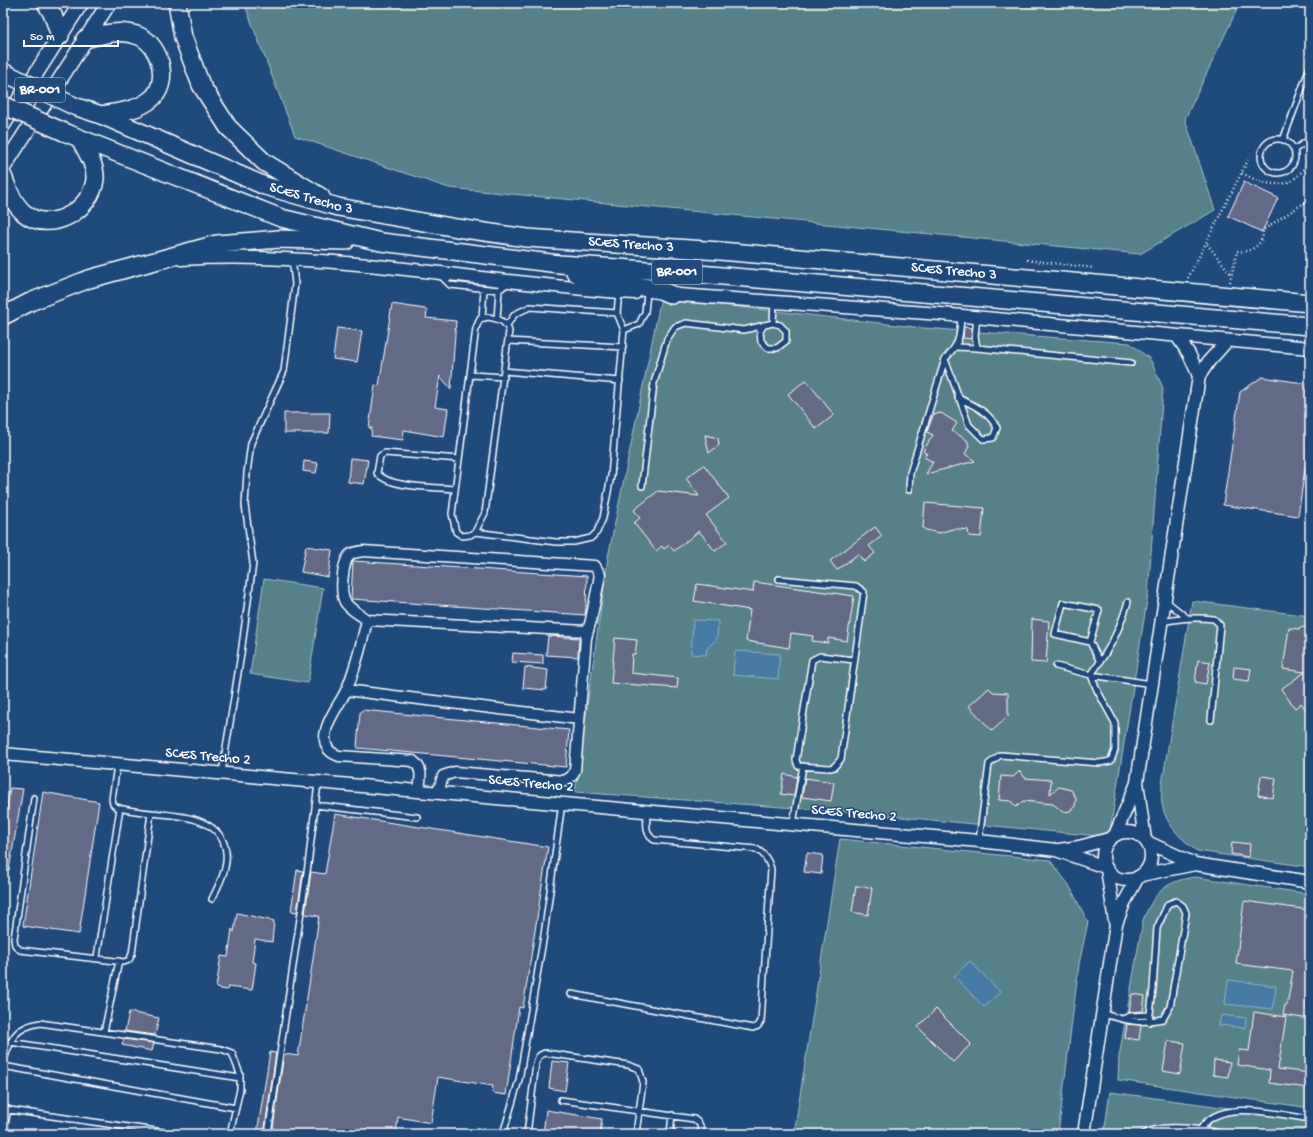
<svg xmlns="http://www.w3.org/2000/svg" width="1313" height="1137" font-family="'Gochi Hand',sans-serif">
	<rect width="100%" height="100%" fill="#1f4a7a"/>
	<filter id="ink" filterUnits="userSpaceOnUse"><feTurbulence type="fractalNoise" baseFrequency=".025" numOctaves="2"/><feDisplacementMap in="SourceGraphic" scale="8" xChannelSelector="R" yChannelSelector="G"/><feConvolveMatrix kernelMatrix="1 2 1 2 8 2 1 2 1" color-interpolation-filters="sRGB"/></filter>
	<g filter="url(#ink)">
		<path fill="#578188" stroke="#abc0c4" d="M244,3H1240L1185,119L1215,210L1140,254L449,188L295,136Z
			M661,298L923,328L1130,343L1150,359L1163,388L1148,594L1109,837L849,812L575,792L608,557Z
			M264,579L323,588L308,683L250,674Z
			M1192,601L1310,616V867L1197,851C1182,840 1164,823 1162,803C1161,797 1162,790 1162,784Z
			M840,839L1050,860L1069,885L1088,922L1079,964L1058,1134H794Z
			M1195,877L1310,894V1108L1118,1080L1119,1057L1143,920C1154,893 1165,881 1195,877Z
			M1110,1092L1310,1119V1134H1104Z"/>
		<path fill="#467aa3" stroke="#90afc8" d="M693,620L718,621L717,639L707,648L706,655L691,654Z
			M735,651L780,654L778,679L733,675Z
			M970,961L1000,992L984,1007L954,976Z
			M1228,980L1276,986L1273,1009L1225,1004Z
			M1221,1015L1246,1018L1245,1028L1219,1025Z"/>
		<path fill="#636b85" stroke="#fff" d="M1244,182L1278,198L1262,232L1228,216Z
			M392,304L425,309L427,311L426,318L456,321L451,389L440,376L435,407L448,409L444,437L404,430L403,440L371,436L372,428H369L375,385L379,386Z
			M964,327L972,328L971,339L963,338Z
			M337,328L362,331L357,362L333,359Z
			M1262,377L1310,384V435L1298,516L1223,505L1240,392Z
			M806,380L834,415L816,429L788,394Z
			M284,413H330L329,433H284Z
			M941,413L957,423L952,431L967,440L969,446L965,454L975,461L926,474L933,462L924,457L927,454L923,451L933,435L927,432L933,415Z
			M705,435L718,438L719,445L709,453Z
			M350,458L368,460L364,484L348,482Z
			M304,461L318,463L316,473L303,471Z
			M704,465L729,498L706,515L727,542L715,551L699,531L674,551L669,545L664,549L662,546L656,551L634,523L640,518L634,510L658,491L699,496L686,478Z
			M925,503L984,508L981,537L969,536L968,530L960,529H952L939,533L926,530L923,528Z
			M875,527L882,536L869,546L875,553L864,562L858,554L837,570L830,561Z
			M306,546L332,550L328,577L301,572Z
			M353,561L587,576L586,608L585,615L351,599Z
			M754,582L854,596L847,641L828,638V643L812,641L813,636L791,633L789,648L746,641L750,610L694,601L697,584L753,592Z
			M1032,619L1049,621L1046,663L1031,662Z
			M1300,627L1310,628V715L1301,703L1295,708L1281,689L1305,672L1283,669L1289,628L1299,629Z
			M548,636L579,638L578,657L546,655Z
			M615,638L637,640L635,654H632L631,673L678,678L677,688L611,683Z
			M513,653L543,655V664L512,662Z
			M1198,660L1210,662L1206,684L1195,682Z
			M525,667L548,670L546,690L523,688Z
			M1234,667L1251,669L1249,681L1233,679Z
			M989,688L993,692L1008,693V716L992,731L969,706Z
			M362,710L569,730L566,767L358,748L357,746L360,713Z
			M1020,771L1025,778L1051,780L1050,794L1059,787L1071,790L1076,798L1075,806L1070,811L1063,812L1053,804L1023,801L1016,807L1011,801L999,800L1001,776L1013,777Z
			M784,774L797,777L794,796L781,794Z
			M1261,776L1276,778L1273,798L1258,795Z
			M805,778L834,782L831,801L802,797Z
			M10,788L23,789L9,870L3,869V834Z
			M43,792L99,802L79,934L23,926Z
			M335,814L548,847L525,995L523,1008L519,1007L506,1095L492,1093L493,1086L438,1077L431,1123L398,1117L396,1134H272L284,1054L298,1056L311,972L319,916L305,914L311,872L325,874Z
			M1232,842L1250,844L1249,857L1231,854Z
			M807,853L823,855L821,874L804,872Z
			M297,870L303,871L297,912L291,911Z
			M856,886L872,888L868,915L852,912Z
			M1244,901L1310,910V985L1306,1008L1310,1009V1019L1283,1015L1285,1005H1287L1293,971L1236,964Z
			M237,913L274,921L272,942L255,939L252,962L256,963L252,990L228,987L227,990L216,988L221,956L228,957L232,929L234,932Z
			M1132,994L1145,996L1143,1011L1129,1012Z
			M936,1009L971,1044L953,1062L918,1027Z
			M129,1012L159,1018L155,1035L125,1031Z
			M1254,1012L1286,1017L1278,1069L1310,1073L1309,1088L1269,1083L1270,1070L1237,1065L1239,1050L1249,1051Z
			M1127,1024L1141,1025L1139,1040L1125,1038Z
			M124,1039L154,1043L152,1051L122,1045Z
			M1168,1041L1185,1043L1180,1074L1163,1071Z
			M270,1052L276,1053L264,1134H257Z
			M1214,1060L1230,1062L1228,1077L1213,1075Z
			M552,1061L569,1063L565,1091L549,1088Z
			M546,1110L602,1119L600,1134H543Z"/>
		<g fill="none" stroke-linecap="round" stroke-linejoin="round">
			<defs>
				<path id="service" d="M1261 156a17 17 0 1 1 34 0a17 17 0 1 1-34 0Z
					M1283,140L1310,67
					M1294,150L1310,139
					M440,275L450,285L499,290L508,283
					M619,293L617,313L624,330
					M488,317C498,319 505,320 509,331L485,513L475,532L470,535L462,536L456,532L452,514L476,328L480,319Z
					M977,317L975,336L977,348L1131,363
					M482,318L484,289
					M497,319L499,290
					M507,325L515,314L530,307L617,313
					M764,325L760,331L761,341L768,348H777L786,341V331L780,325L773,323
					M508,341L623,347
					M956,347L977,348
					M945,359L969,425L983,439L993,438L997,428C989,412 974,405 958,398
					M504,371L620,381
					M471,375L504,377
					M642,486L654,383L667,339L675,327L686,323L744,330L773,323L774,302
					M454,489C434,487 389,488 377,473L380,456L385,453L459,459
					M909,490L910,473L945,359C960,343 960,337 961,316
					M475,532L556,542H574L591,538L597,532L603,518L611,476L624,330L639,324L645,312L647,293
					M779,579L856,586L864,592L841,759L834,767L830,768L798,766L796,760L812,660L820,656L854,660
					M1166,601L1186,617
					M1162,622C1183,618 1194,617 1214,619L1220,625L1211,720
					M1090,642L1055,634L1063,603L1099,610L1090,642L1100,662
					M1056,666L1091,675L1152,684
					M117,765L112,799L113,804L116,807C147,818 207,807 223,841C232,861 221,881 212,899
					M222,773L241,654L253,563L245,505L247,473L251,443L284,371L295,284L292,258
					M34,798L14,939L15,945L20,950L124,962L129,960L132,954L151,813
					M315,805L417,817
					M793,824L803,766
					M979,840L989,764L1000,755L1099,763L1111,761L1115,750V723L1097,690L1091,675C1110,648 1118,634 1128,602
					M97,957L120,808
					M571,994L753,1028L758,1026L761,1021L771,869C768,860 765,854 756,849L654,840C644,833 647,822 647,811
					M1103,1014C1129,1021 1135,1024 1163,1019L1170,1007L1186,913L1183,906L1176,901L1168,904L1157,928L1153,989L1149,1022
					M1122,1019L1130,1016L1150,1015
					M104,1032L119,961
					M10,1042L240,1078
					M3,1063C11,1039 13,1028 40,1023L221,1049L232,1053L240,1074V1089L230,1134
					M3,1066L236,1108
					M561,1100L694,1119C700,1123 702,1127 701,1134
					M3,1109L177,1134
					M1200,1130C1219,1097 1279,1115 1310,1119
					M3,1134L8,1109
					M268,1134L308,865L318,783
					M503,1134L519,1080L544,935L562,803
					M527,1134L536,1063C538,1056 540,1054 546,1053L628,1065L639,1069L643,1082L636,1134
					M670,1134L672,1115
					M1144,1134C1162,1122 1204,1130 1225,1134"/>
				<path id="minor" d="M367,620C362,642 355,670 346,691C339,705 325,722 325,738C325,748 330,753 339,756L413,761C424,769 420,779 419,791
					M346,690L579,719
					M438,793L443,776L455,772L565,781L572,776L575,770L586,638L591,620L600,575L595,566L363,551C359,552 355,552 351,554C342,560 340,593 345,602C349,609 361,615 367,620L587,631"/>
				<path id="tertiary" d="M181,259C333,250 484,284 635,293
					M665,294L941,314L1310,348
					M1177,336L1189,354L1199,376
					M3,754L979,841L1056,850L1105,867
					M1103 856a24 24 0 1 1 48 0a24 24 0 1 1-48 0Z
					M1115,835L1137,783
					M1145,840L1137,782L1199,376L1209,361L1227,341
					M1147,842L1195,864L1310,882
					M1059,850L1079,847L1109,839
					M1107,869L1115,922
					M1141,875L1195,864
					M1084,1134L1116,924L1124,903L1138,877"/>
				<path id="secondary" d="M3,125L81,3
					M3,168L109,3"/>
				<g id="trunk">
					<path d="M46,3L53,15L60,36"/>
					<path d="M177,3L183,37L201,85L228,127L264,162L321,197"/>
					<path d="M85,39C103,34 121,29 139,36C161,45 171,85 150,100C136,111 118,112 101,115"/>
					<path id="s1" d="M74,106L101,115L265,186L338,207L457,228L527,238L720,251L1310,303"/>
					<path d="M64,132L281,218L381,242L559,264L676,272L1310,326"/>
					<path d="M3,176C8,190 13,203 24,213C50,235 92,210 95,179C96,165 86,151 80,139"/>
					<path d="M575,272L583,277L660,290L672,295"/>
					<path d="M3,316L30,302L89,279L217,244L279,239L346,241"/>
				</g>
			</defs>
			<use href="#service" stroke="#fff" stroke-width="8"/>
			<use href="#minor" stroke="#fff" stroke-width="13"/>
			<use href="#tertiary" stroke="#fff" stroke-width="15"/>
			<use href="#secondary" stroke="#fff" stroke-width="17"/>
			<use href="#trunk" stroke="#fff" stroke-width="20"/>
			<path stroke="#fff" stroke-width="2.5" stroke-dasharray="1 3" stroke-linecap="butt" d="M1242,173C1261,184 1287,192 1302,171C1306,166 1306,161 1310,157
				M1304,203L1310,207
				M1207,244L1231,274
				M1027,260L1094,268
				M1188,278L1248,160
				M1230,282L1237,251C1249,254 1265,244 1263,230L1310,199"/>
			<use href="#service" stroke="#1f4a7a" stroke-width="5"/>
			<use href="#minor" stroke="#1f4a7a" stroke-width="10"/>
			<use href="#tertiary" stroke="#1f4a7a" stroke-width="12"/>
			<use href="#secondary" stroke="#1f4a7a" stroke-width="14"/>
			<use href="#trunk" stroke="#1f4a7a" stroke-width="17"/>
			<defs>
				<path id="trunk-bridge" d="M5,73L74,106
					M3,105L64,132"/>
			</defs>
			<use href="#trunk-bridge" stroke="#fff" stroke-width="20" stroke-linecap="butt"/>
			<use href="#trunk-bridge" stroke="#1f4a7a" stroke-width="17"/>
		</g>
	</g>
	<g text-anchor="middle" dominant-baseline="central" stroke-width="3" stroke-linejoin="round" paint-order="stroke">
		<g fill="#1f4a7a" stroke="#bcc9d7" stroke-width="1">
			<rect x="15" y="78" width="50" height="24" rx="3"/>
			<rect x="652" y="260" width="50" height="24" rx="3"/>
		</g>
		<g font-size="14" font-weight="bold" fill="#fff">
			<text x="40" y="90">BR-001</text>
			<text x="677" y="272">BR-001</text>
		</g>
		<g font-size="15" fill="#fff" stroke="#1f4a7a">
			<text stroke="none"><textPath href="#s1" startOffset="255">SCES Trecho 3</textPath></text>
			<text stroke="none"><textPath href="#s1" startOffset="579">SCES Trecho 3</textPath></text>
			<text stroke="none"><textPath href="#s1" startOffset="903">SCES Trecho 3</textPath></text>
			<text transform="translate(208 757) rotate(5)">SCES Trecho 2</text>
			<text transform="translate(531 784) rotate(5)">SCES Trecho 2</text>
			<text transform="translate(854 814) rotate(5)">SCES Trecho 2</text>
		</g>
	</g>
	<rect width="1313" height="1137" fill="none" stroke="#1f4a7a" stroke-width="16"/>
	<rect x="8" y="8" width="1297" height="1121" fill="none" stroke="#fff" stroke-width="1.5" filter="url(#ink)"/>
	<path d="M24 40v6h94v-6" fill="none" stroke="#ffffff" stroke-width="2"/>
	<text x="30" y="40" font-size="12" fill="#ffffff" stroke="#1f4a7a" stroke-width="3" paint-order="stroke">50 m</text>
</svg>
